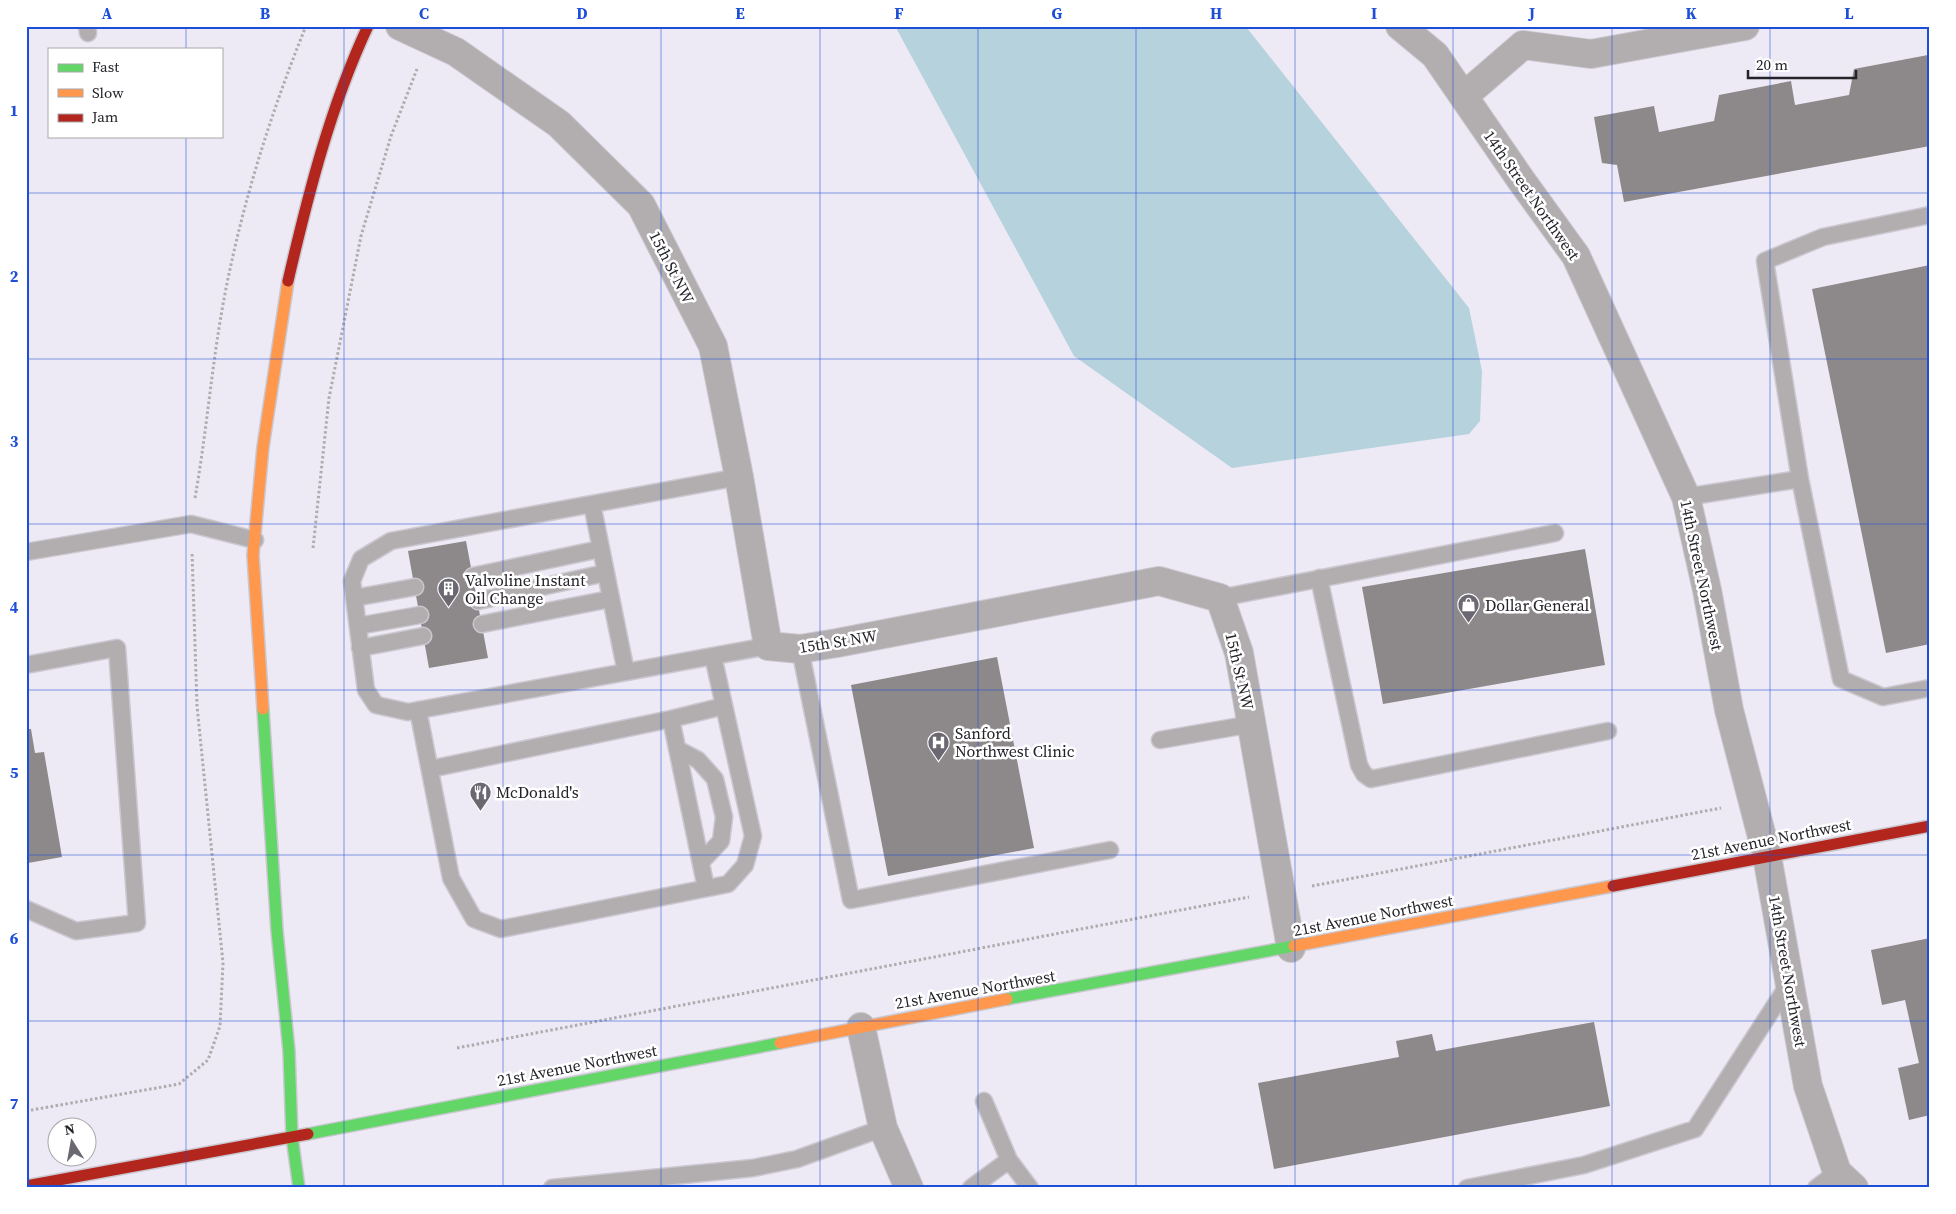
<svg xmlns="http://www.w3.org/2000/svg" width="1956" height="1214" font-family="'Source Serif 4',serif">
	<rect width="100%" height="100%" fill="#edeaf5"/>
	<path fill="#b6d2dd" d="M895,26H1244L1247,28L1469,308L1482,371L1480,421L1469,434L1232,468L1074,356Z"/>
	<path fill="#8d8889" d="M1928,55L1930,65V146L1624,202L1617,165L1602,163L1594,117L1654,106L1659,132L1714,121L1719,95L1791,81L1795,105L1849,95L1854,69Z
		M1930,265V644L1886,653L1812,289Z
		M466,541L488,658L429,668L408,551Z
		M1585,549L1605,665L1383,704L1362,587Z
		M997,657L1034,848L888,876L851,685Z
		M26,729H31L35,753L44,752L62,857L28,863L26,862Z
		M1930,938V1115L1909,1120L1898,1068L1919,1063L1905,1000L1882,1005L1871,950Z
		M1594,1022L1610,1106L1274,1169L1258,1083L1399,1057L1396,1041L1432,1034L1436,1051Z"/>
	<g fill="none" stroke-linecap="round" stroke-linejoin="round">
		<defs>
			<path id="lane" d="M87,26L88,33
				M1930,215L1823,237L1765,261L1800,479L1841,679L1883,697L1930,688
				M739,477L391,541L361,559L352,581L366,690L376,705L408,712L768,646
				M1686,497L1800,479
				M592,504L626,672
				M26,552L191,524L255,540
				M473,576L600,549
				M1319,578L1359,765L1364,774L1371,779L1608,731
				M354,598L415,587
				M1220,598L1555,533
				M478,601L605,573
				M482,624L610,599
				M358,626L420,615
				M360,648L423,636
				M800,649L851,900L1110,850
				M26,665L117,648L137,923L76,931L26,909
				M418,710L451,878L474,919L501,929L728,884L745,865L753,836L713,656
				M671,719L706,888
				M1160,740L1252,724
				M677,749L698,760L715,779L724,817L721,841L701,862
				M430,769L671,719L724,706
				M984,1101L1009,1160L1030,1188
				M552,1188L753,1168L797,1159L883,1128
				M971,1188L1009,1160
				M1467,1188L1584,1165L1695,1129L1790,982
				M1816,1188L1837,1172"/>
			<path id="street" d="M400,26L456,52L559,124L641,205L713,346L739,477L768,646L800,649L837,643L1159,581L1220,598L1239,653L1291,948
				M1400,26L1435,55L1521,180L1576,256L1686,497L1707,590L1729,710L1767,856L1808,1086L1837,1172L1854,1188
				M1464,96L1523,45L1591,54L1745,26
				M861,1027L883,1128L909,1188"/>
			<path id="fast" d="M263,709L277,931L289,1051L292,1137L299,1188
				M1007,999L1294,946
				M308,1134L780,1043"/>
			<path id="slow" d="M263,709L253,555L263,447L288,281
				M1294,946L1613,886
				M780,1043L1007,999"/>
			<path id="jam" d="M288,281C308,195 330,107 368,26
				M1613,886L1930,826
				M26,1186L308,1134"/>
		</defs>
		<use href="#lane" stroke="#cac7d0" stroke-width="19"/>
		<use href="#street" stroke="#cac7d0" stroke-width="30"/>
		<use href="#fast" stroke="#cac7d0" stroke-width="14"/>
		<use href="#slow" stroke="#cac7d0" stroke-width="14"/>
		<use href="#jam" stroke="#cac7d0" stroke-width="14"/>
		<path stroke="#afacae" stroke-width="3" stroke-dasharray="2.5 2.5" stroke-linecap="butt" d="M195,498C206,436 211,373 222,310C239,214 269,117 306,26
			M313,548L329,398L361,236L391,136L417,69
			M1312,886L1721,808
			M457,1048L1249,897
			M26,1111L179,1084L208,1060L220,1026L223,963L197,706L192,552"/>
		<use href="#lane" stroke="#b2aeaf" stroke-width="16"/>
		<use href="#street" stroke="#b2aeaf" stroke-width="28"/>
		<use href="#fast" stroke="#63d668" stroke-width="11"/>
		<use href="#slow" stroke="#ff974d" stroke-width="11"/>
		<use href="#jam" stroke="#b3261e" stroke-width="11"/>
	</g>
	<path fill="none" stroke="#1d4ed8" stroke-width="1" stroke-opacity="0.55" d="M186,26V49M344,26V1188M503,26V1188M661,26V1188M820,26V1188M978,26V1188M1136,26V1188M1295,26V1188M1453,26V1188M1612,26V1188M1770,26V1188M186,136V1188M26,193H1930M26,359H1930M26,524H1930M26,690H1930M26,855H1930M26,1021H1930"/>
	<defs>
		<symbol id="building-pin" viewBox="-11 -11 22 30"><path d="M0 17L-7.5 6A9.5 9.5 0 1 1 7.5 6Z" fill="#6b6871" stroke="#fff"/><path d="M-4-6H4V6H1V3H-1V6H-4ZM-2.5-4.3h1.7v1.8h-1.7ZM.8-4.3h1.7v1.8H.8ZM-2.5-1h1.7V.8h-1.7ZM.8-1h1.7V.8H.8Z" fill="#fff"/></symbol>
		<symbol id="shop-pin" viewBox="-11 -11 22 30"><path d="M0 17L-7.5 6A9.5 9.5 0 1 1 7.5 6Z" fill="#6b6871" stroke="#fff"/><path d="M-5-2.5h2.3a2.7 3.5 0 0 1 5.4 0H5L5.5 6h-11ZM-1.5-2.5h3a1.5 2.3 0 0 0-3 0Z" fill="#fff"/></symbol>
		<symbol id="hospital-pin" viewBox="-11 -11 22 30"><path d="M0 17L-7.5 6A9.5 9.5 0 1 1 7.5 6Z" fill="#6b6871" stroke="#fff"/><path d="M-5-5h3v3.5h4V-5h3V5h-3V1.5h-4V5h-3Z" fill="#fff"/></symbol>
		<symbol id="restaurant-pin" viewBox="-11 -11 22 30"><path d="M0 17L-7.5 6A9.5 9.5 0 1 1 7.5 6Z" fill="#6b6871" stroke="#fff"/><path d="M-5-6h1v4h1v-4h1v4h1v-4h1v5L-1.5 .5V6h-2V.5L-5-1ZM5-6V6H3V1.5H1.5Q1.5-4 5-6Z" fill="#fff"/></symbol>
	</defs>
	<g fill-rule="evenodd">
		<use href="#building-pin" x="436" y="576" width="25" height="34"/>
		<use href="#shop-pin" x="1456" y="592" width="25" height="34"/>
		<use href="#hospital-pin" x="926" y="730" width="25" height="34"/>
		<use href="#restaurant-pin" x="468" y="780" width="25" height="34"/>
	</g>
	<g text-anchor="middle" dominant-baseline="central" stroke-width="5" stroke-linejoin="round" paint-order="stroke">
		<g font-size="16" fill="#25222a" stroke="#fff">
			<text transform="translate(1532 195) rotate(55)">14th Street Northwest</text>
			<text transform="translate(672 267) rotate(63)">15th St NW</text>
			<text transform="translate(1702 575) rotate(78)">14th Street Northwest</text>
			<text transform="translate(838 641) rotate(-9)">15th St NW</text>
			<text transform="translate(1240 671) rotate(77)">15th St NW</text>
			<text transform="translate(1771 839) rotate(-11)">21st Avenue Northwest</text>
			<text transform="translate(1373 915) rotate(-11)">21st Avenue Northwest</text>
			<text transform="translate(1788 971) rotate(80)">14th Street Northwest</text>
			<text transform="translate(975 989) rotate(-10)">21st Avenue Northwest</text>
			<text transform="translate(577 1065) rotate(-11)">21st Avenue Northwest</text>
		</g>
		<g font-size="16" fill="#25222a" stroke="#fff" text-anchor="start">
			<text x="465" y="580">Valvoline Instant<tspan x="465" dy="18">Oil Change</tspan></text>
			<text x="1485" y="605">Dollar General</text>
			<text x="955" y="733">Sanford<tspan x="955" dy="18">Northwest Clinic</tspan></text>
			<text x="496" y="792">McDonald's</text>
		</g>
	</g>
	<rect width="1956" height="1214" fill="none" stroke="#ffffff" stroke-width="55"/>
	<rect x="48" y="48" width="175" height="90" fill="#ffffff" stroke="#a8a7aa"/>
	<rect x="58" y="64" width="25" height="8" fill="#63d668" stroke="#a8a7aa"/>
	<text x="92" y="72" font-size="15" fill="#25222a">Fast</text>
	<rect x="58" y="89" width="25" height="8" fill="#ff974d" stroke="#a8a7aa"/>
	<text x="92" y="98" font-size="15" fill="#25222a">Slow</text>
	<rect x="58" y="114" width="25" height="8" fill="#b3261e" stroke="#a8a7aa"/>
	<text x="92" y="122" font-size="15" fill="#25222a">Jam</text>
	<g transform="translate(72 1142) rotate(349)"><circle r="24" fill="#ffffff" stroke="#a8a7aa"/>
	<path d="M0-4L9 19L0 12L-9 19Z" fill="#6b6871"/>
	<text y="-8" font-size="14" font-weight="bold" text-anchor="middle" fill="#25222a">N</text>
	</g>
	<path d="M1748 70v8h108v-8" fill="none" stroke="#25222a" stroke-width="2.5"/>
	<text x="1756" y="70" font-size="15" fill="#25222a" stroke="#ffffff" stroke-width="4" paint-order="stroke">20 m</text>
	<rect x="28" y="28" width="1900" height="1158" fill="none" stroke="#1d4ed8" stroke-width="2"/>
	<g font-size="16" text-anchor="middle" font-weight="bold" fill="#1d4ed8">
		<text x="107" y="19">A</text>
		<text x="265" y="19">B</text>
		<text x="424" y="19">C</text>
		<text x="582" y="19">D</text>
		<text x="740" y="19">E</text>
		<text x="899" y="19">F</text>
		<text x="1057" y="19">G</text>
		<text x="1216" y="19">H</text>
		<text x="1374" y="19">I</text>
		<text x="1532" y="19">J</text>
		<text x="1691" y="19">K</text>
		<text x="1849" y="19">L</text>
		<text x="14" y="116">1</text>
		<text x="14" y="282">2</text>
		<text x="14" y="447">3</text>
		<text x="14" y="613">4</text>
		<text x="14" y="778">5</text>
		<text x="14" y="944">6</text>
		<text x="14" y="1109">7</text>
	</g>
</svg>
